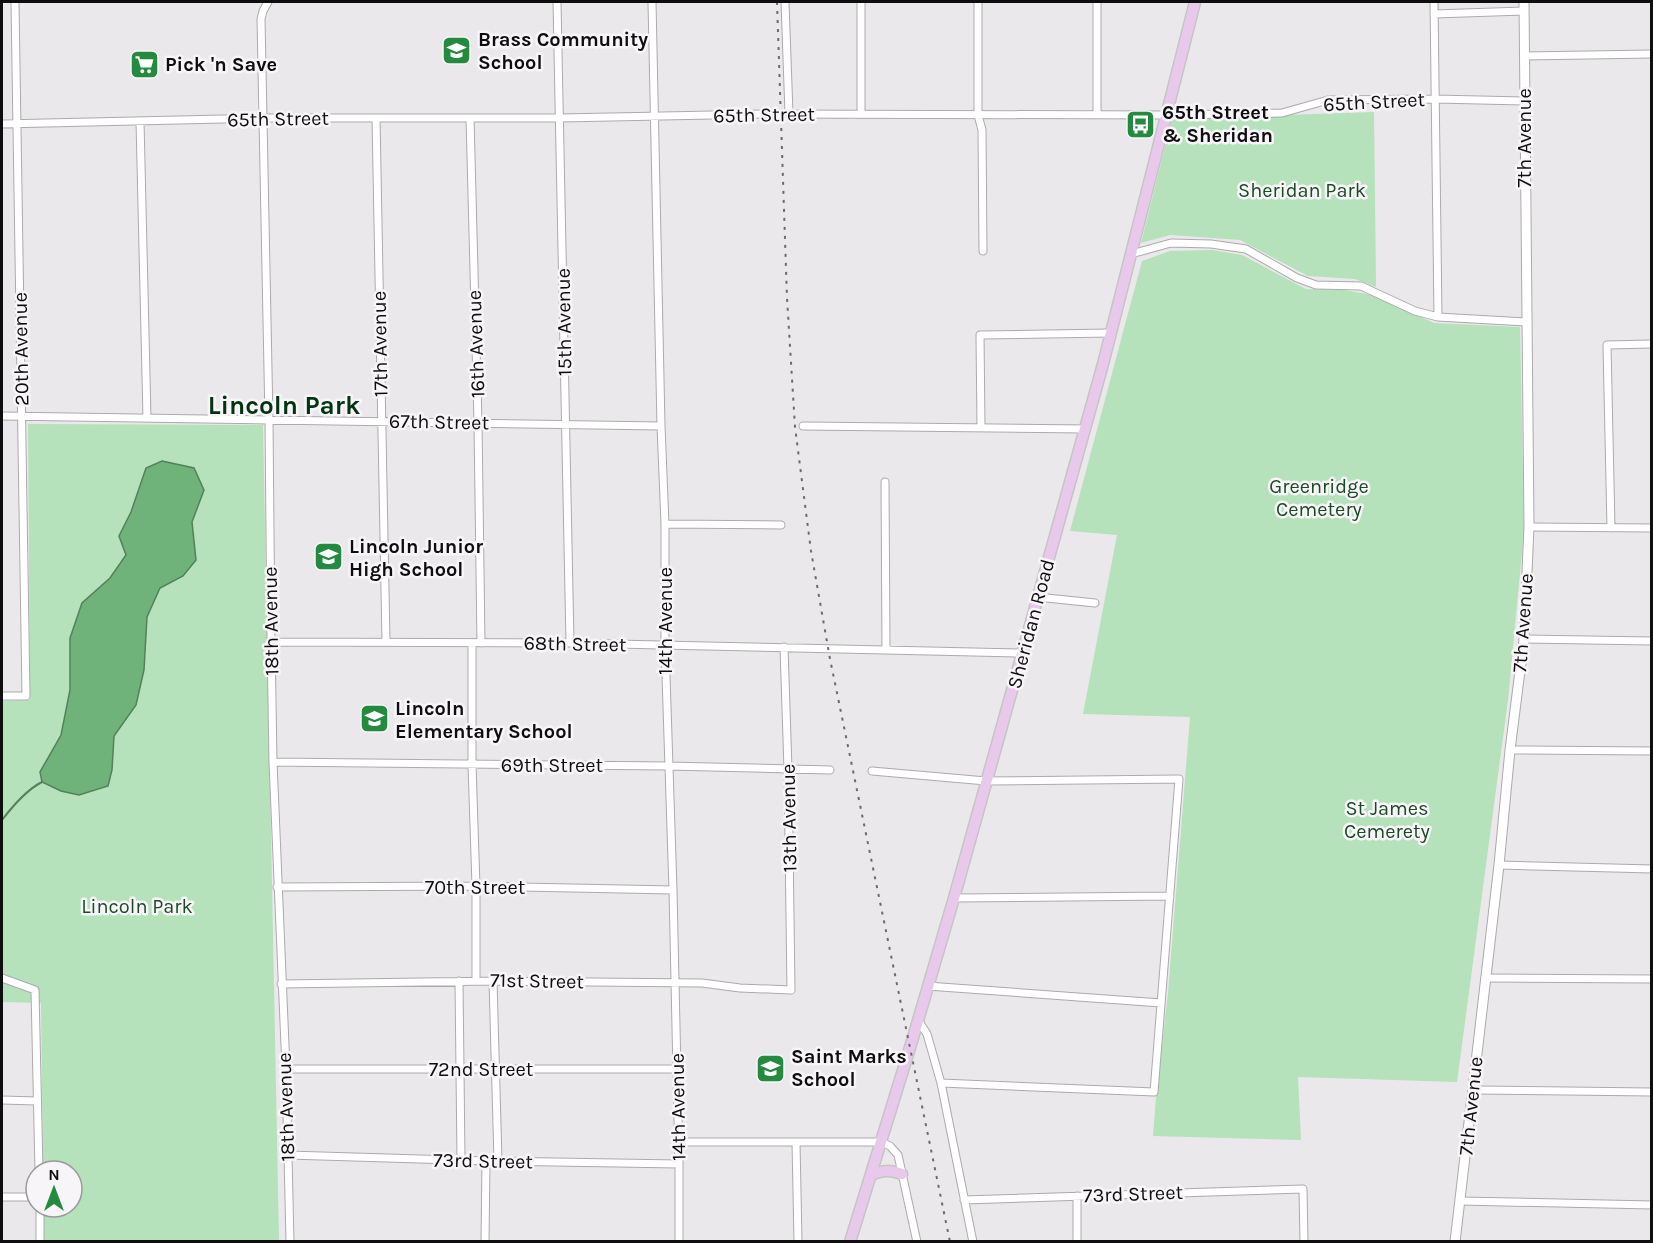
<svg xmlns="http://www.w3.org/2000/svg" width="1653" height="1243" font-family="Karla,sans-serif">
	<rect width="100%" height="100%" fill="#ebe8eb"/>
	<path fill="#b5e1bb" d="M1374,112L1376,287L1355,279L1308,276L1240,240L1170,235L1141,243L1172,119Z
		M1212,250L1242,255L1306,289L1344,290L1372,295L1434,323L1520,327L1524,531L1508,700L1457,1082L1298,1077L1301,1140L1153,1136L1156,1098L1168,993L1190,717L1083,714L1117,535L1070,531L1142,261L1170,251Z
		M28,424L263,425L279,1241H44V1207H72V1171H43L41,1003L2,1002V701L30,700Z"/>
	<path fill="#6fb37a" stroke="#52825a" stroke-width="1.5" d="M162,461L194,468L204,490L192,522L196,560L183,576L160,588L147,617L144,670L136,705L114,736L112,770L108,786L79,795L61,791L42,782L40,772L61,735L70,690V638L82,603L110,578L126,555L119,536L131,512L146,468Z"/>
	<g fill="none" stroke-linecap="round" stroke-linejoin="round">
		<path stroke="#52825a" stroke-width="2" d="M2,820C12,807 26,790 42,782"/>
		<defs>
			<path id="minor" d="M268,2L263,11L261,19L269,420L271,642L273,762L286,1069L290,1242
				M557,2L570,643
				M652,2L661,426L665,524V645L673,890L679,1164V1242
				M785,2L789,114
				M861,2V114
				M978,2V115L982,130L983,251
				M1097,2V115
				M1434,2L1438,317
				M1434,14L1524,11
				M1524,56L1652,54
				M376,118L386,642
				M470,118L478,423L481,643
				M140,121L147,418
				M2,124L264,118H560L765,114L1167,115L1282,113L1328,100L1435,99L1524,101
				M1131,254L1171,243L1211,244L1246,249L1297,278L1316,285L1361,286L1415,311L1438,317L1526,322
				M2,416L661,426
				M803,426L1086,429
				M981,427L980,335L1111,333
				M885,482L886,649
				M665,524L781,525
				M1529,527L1652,528
				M1611,528L1607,345L1652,344
				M1037,597L1095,603
				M1524,639L1652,641
				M271,642L570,643L1023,653
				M472,643V765L476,886V981
				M2,696H26L15,2
				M1510,750L1652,751
				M273,762L668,766L830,770
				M872,771L986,781L1179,779L1154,1092L941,1083
				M1499,865L1652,869
				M277,887L476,886L673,890
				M954,898L1170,896
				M2,978L35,990L39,1171
				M1485,978L1652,979
				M459,981L461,1160
				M493,981L498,1161
				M281,984L493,981L702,983L740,988L791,990L788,769L784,647
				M927,986L1161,1003
				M918,1020L927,1034L941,1083L973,1242
				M286,1069H677
				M1473,1090L1652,1092
				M2,1100L37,1101
				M678,1142H881L890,1146L898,1155L917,1242
				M796,1142L798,1242
				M288,1155L486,1161L679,1164
				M1077,1196V1242
				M2,1197H36
				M964,1200L1303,1189L1304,1242
				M1460,1201L1652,1205
				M40,1207V1242
				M485,1242L486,1161"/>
			<path id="tertiary" d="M1455,1242L1499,865L1510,750L1524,639L1529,527L1524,2"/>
			<path id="primary" d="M871,1175C883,1170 890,1170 902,1174
				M850,1242L912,1041L954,898L1103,364L1195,2"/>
		</defs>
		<use href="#minor" stroke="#adaaad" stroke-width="9"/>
		<use href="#tertiary" stroke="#adaaad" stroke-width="11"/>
		<use href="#primary" stroke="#c5c5c5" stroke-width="13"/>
		<use href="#minor" stroke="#fff" stroke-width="7"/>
		<use href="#tertiary" stroke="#fff" stroke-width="9"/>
		<use href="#primary" stroke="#e8c9eb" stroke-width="10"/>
		<path stroke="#6c6a6c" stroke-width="2" stroke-dasharray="3 6" stroke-linecap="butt" d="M777,2L787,298L795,427L811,551L830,659L950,1242"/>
	</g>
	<defs>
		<symbol id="school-square" viewBox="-11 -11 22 22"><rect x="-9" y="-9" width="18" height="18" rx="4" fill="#238a3f" stroke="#f8f5f9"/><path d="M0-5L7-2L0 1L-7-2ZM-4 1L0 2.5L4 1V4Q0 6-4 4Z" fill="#fff"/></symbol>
		<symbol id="supermarket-square" viewBox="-11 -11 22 22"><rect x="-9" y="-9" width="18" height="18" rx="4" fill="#238a3f" stroke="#f8f5f9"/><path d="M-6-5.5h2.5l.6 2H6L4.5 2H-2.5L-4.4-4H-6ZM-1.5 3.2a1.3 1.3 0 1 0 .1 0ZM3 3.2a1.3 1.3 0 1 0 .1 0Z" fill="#fff"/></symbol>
		<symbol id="bus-square" viewBox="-11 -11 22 22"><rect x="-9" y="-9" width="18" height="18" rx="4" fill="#238a3f" stroke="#f8f5f9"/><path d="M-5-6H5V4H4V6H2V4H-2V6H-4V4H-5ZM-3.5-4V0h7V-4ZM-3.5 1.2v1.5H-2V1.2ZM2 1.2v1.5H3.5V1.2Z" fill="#fff"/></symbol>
	</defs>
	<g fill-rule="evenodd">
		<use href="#school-square" x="440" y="34" width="33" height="33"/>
		<use href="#supermarket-square" x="128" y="48" width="33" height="33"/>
		<use href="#bus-square" x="1124" y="108" width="33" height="33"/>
		<use href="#school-square" x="312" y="540" width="33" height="33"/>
		<use href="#school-square" x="358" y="702" width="33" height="33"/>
		<use href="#school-square" x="754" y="1052" width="33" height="33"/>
	</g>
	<g text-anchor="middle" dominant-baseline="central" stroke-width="5" stroke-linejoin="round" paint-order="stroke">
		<g font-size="20" font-weight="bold" fill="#0f0e0f" stroke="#f8f5f9" text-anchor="start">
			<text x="478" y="39">Brass Community<tspan x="478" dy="23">School</tspan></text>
			<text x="165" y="64">Pick 'n Save</text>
			<text x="1162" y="112">65th Street<tspan x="1162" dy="23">&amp; Sheridan</tspan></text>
			<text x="349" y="546">Lincoln Junior<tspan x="349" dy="23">High School</tspan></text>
			<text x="395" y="708">Lincoln<tspan x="395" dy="23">Elementary School</tspan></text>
			<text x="791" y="1056">Saint Marks<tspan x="791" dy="23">School</tspan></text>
		</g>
		<g font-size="20" fill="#0f0e0f" stroke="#f8f5f9">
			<text transform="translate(1374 102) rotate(-3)">65th Street</text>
			<text transform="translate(764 115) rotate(-1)">65th Street</text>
			<text transform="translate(278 119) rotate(-1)">65th Street</text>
			<text transform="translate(1524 138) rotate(-90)">7th Avenue</text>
			<text transform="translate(564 322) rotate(-91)">15th Avenue</text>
			<text transform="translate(380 344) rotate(-91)">17th Avenue</text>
			<text transform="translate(476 344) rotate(-92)">16th Avenue</text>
			<text transform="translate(21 349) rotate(-91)">20th Avenue</text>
			<text transform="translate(439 422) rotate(1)">67th Street</text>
			<text transform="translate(271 621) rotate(-91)">18th Avenue</text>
			<text transform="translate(665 621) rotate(-90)">14th Avenue</text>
			<text transform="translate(1523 623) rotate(-86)">7th Avenue</text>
			<text transform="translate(1031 624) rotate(-75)">Sheridan Road</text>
			<text transform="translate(575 644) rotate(1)">68th Street</text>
			<text x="552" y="765">69th Street</text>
			<text transform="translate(789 818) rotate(-91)">13th Avenue</text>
			<text x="475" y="887">70th Street</text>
			<text transform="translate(537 981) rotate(1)">71st Street</text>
			<text x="481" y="1069">72nd Street</text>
			<text transform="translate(1471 1106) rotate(-84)">7th Avenue</text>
			<text transform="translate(286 1107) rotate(-92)">18th Avenue</text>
			<text transform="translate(678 1107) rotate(-91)">14th Avenue</text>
			<text transform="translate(483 1161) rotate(1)">73rd Street</text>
			<text transform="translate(1133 1194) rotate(-2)">73rd Street</text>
		</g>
		<g font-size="20" fill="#1b4b25" stroke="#f8f5f9">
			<text x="1302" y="190">Sheridan Park</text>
			<text x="1319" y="486">Greenridge<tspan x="1319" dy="23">Cemetery</tspan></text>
			<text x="1387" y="808">St James<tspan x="1387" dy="23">Cemerety</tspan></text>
			<text x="137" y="906">Lincoln Park</text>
		</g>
		<g font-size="26" font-weight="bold" fill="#013410" stroke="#f8f5f9">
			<text x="284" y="405">Lincoln Park</text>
		</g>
	</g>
	<rect width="1653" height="1243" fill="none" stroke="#0f0e0f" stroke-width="6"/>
	<g transform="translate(54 1189)"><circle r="28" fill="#f8f5f9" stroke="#9b999b" stroke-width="1.5"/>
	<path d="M0-4.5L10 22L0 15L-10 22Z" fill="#238a3f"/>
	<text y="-9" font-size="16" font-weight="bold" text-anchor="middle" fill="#0f0e0f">N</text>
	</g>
</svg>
